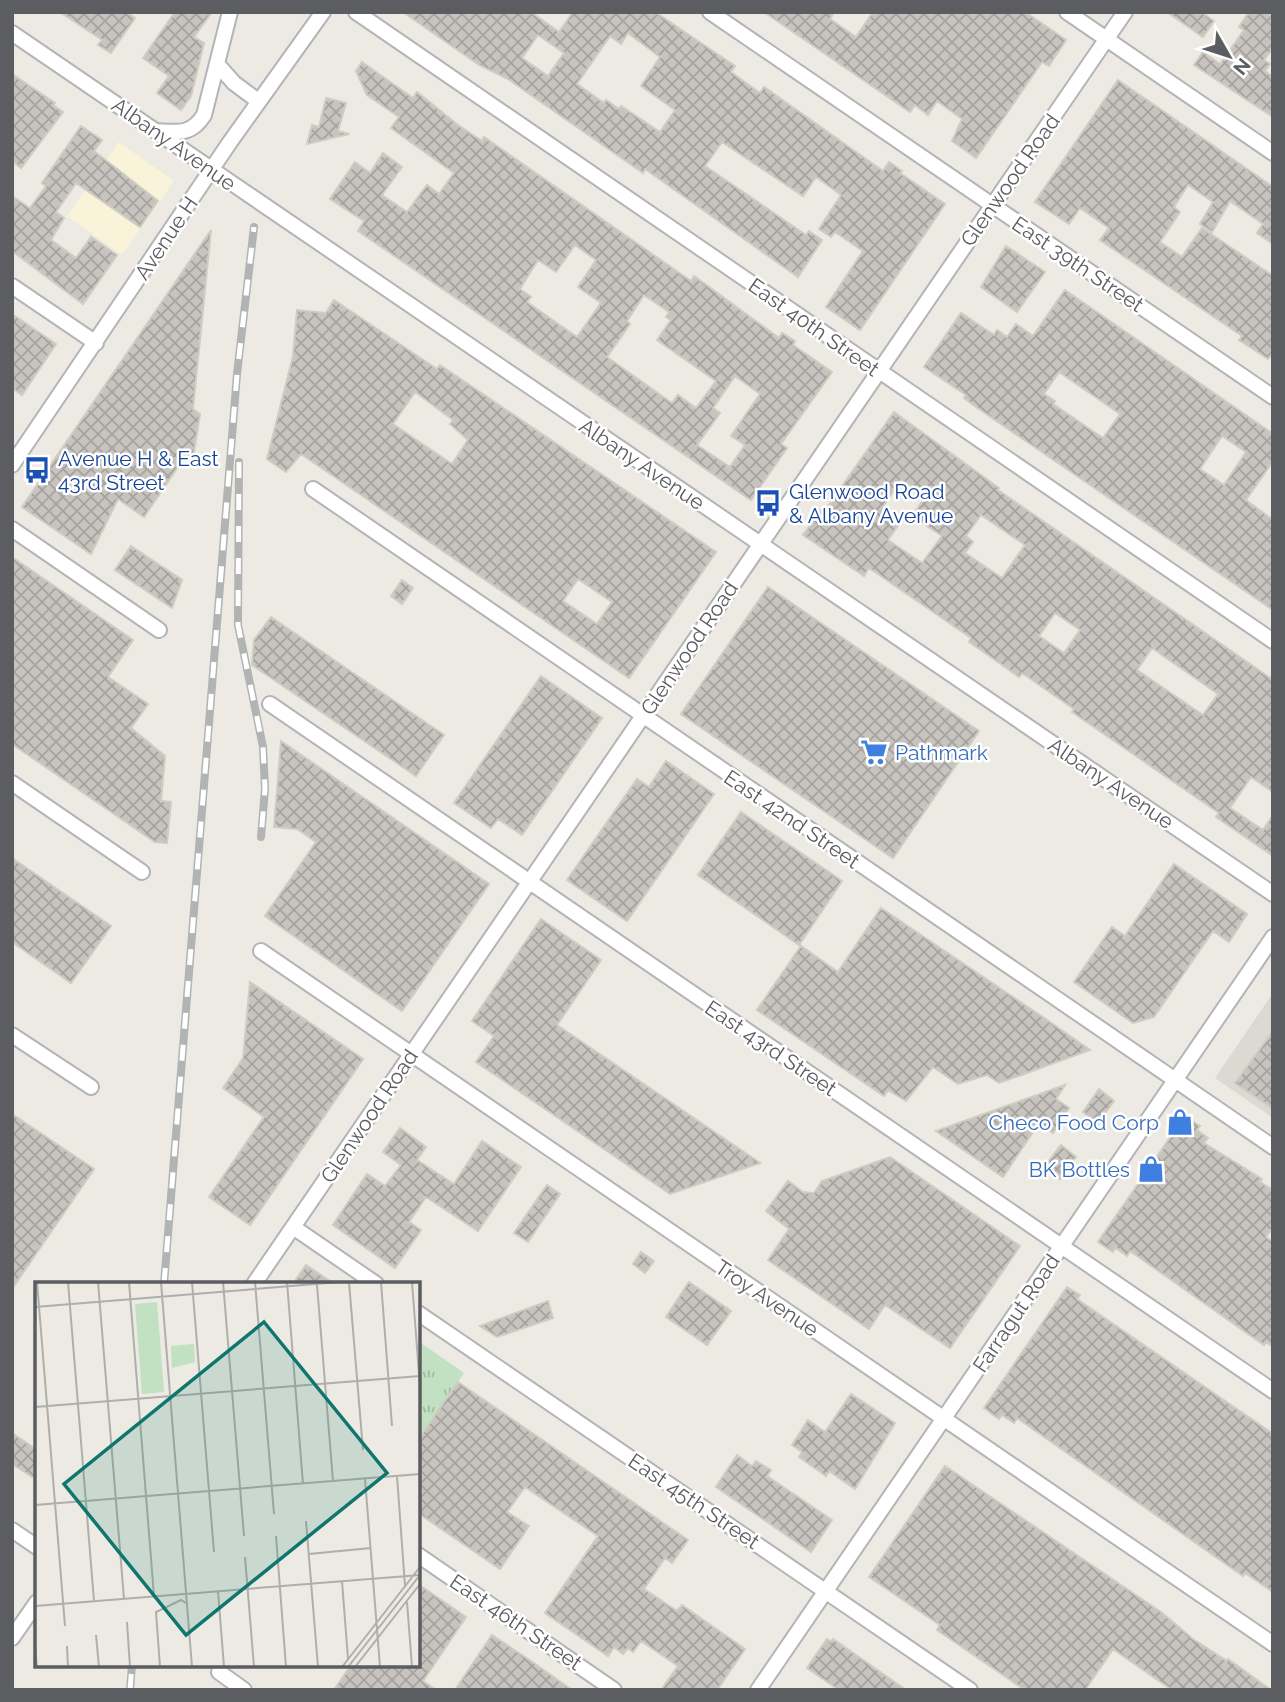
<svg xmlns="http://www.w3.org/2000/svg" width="1285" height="1702" font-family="Raleway,sans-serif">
	<defs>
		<pattern id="grass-tufts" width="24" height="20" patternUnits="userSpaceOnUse" patternTransform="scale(1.75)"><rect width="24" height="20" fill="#c1e1c2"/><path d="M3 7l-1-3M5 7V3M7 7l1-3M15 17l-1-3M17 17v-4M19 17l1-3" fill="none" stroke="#a0baa1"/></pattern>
		<pattern id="building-cross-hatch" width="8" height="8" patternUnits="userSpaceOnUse" patternTransform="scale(1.75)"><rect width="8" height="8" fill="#c7c4bf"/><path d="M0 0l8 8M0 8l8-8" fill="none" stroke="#a5a29f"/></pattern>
	</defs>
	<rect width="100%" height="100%" fill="#eceae2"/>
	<path fill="#f9f3d9" d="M119,142L174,181L122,255L67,216Z"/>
	<path fill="#dbd9d1" d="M1273,993V1118L1215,1078Z"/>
	<path fill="url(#grass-tufts)" d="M418,1341L464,1373L418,1440Z"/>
	<path fill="url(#building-cross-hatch)" stroke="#cfccc1" stroke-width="2" fill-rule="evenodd" d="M60,12H126L135,18L111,53L98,45L102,40Z
		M175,12H212L194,37L204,43L191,96L181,110L157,93L169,76L143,58Z
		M403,12H531L559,32L573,12H655L735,66L731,72L760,93L764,87L883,171L889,162L902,171L900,173L945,204L860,330L826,307L863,251L835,232L831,237L819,229L841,195L816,177L803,196L722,142L705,166L806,235L809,231L822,240L798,277L645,169L643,173L508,79L479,65ZM628,33L660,57L641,86L675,110L660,132L621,106L619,109L606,100L604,103L577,84L610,36L621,44ZM538,35L564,53L548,76L522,58Z
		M764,12H834L830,19L856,37L873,12H1025L1066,40L1049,66L1042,62L976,158L952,141L962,119L937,101L928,115L915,105L910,112Z
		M1167,12H1201L1214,21L1203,37Z
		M1249,12H1273V48L1264,60L1270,64L1265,71L1273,77V117L1194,65L1203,52L1220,64L1244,30L1239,27Z
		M362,62L413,98L417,92L458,125L482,141L484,137L691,281L694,276L779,338L782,333L795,341L793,345L832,372L781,444L787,448L751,500L358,231L364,221L330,199L355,162L370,173L383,153L402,167L382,195L407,212L427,185L439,194L454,173L391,128L399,117L367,95L356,71ZM575,245L596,260L578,287L601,303L577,337L527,302L531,297L520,289L538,260L556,272ZM644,295L669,312L666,317L671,320L657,340L716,381L696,408L678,395L672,403L607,357L630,324L627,321ZM735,376L760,394L731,436L745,445L730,467L697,445L720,413L713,408Z
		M12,74L55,103L53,105L63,112L21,168L12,161Z
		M1118,80L1273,187V244L1257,233L1263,224L1230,201L1212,232L1200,224L1213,202L1188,185L1174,207L1180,212L1160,242L1182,257L1202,228L1273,276V352L1268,359L1239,340L1242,336L1100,240L1109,228L1080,208L1069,224L1035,202Z
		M326,98L346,103L338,131L349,134L307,144L312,125L319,127Z
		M81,126L102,140L94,151L158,201L140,227L76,183L56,212L64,218L51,240L76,258L91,237L117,255L83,304L12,251V196L30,208L46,186L42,183Z
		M211,230L193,409L200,414L193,459L186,455L144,517L118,499L91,554L22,507Z
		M1006,246L1045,272L1017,312L981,287Z
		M1065,290L1273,434V461L1246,500L1273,520V610L976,407L964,398L966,395L924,367L961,313L994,335L997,330L1007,337L1016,324L1033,336ZM1059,372L1120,414L1103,438L1053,404L1055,401L1044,394ZM1222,436L1246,452L1224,485L1200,469Z
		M334,300L437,369L440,365L716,552L629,678L301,454L286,472L267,459L293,356L297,310L326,313ZM415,392L453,420L450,424L468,440L452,464L393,424ZM578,579L612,602L597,624L563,601Z
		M12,314L56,344L22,395L12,388Z
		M894,412L999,488L998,490L1273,680V792L1251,777L1230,808L1263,830L1273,815V856L1216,817L1219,813L1072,712L1074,709L1022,673L1019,677L1005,667L969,642L971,638L869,568L864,576L803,535L821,510L824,512ZM901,480L926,496L912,516L942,536L922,563L888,540L901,521L882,508ZM981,515L1025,545L1002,578L965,553L973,542L966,536ZM1055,613L1080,630L1064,653L1039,636ZM1152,648L1218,694L1203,715L1137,670Z
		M131,546L182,580L172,608L115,570Z
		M12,557L133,640L108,677L148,704L131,728L165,756L161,801L171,802L167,843L155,842L12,744Z
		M402,580L413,588L402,604L391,596Z
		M768,587L979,731L893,858L681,714Z
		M271,617L444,735L416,776L252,665L254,640Z
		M541,676L602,718L522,835L498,819L491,828L454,803Z
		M281,741L489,884L402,1011L265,916L316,842L297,829L274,827Z
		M666,761L714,794L627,921L567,880L637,779L649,787Z
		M741,812L842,881L799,945L698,875Z
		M12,858L111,926L71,983L12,942Z
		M1174,864L1247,914L1229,942L1213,931L1154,1017L1133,1023L1074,982L1112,927L1125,936Z
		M881,908L1050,1022L1090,1050L999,1083L987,1075L958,1084L933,1067L906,1101L888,1090L884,1096L757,1010L801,946L838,972Z
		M541,919L601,960L557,1025L760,1163L670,1194L476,1062L494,1036L472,1021Z
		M250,982L363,1059L250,1225L209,1197L264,1117L223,1088L243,1058Z
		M1273,1031V1109L1235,1083Z
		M1065,1085L1056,1099L1069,1108L1053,1133L1039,1123L1003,1177L936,1131Z
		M1099,1089L1114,1101L1098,1123L1083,1112Z
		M12,1114L94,1169L12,1289Z
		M1185,1116L1200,1126L1197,1130L1208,1138L1204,1143L1262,1179L1260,1182L1273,1190V1227L1266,1237L1273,1242V1347L1266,1342L1264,1345L1130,1251L1127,1256L1116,1248L1113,1252L1098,1242Z
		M400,1128L426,1147L417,1160L454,1184L482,1141L521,1167L478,1231L426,1197L409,1222L421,1230L395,1268L333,1225L367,1174L385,1186L401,1165L383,1152Z
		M1061,1145L1076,1157L1060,1179L1044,1167Z
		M890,1157L1020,1246L950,1348L885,1305L869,1329L768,1260L789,1229L766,1211L788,1181L803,1192L814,1193L822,1181Z
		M547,1185L560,1194L528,1242L514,1233Z
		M641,1252L654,1261L645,1273L633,1264Z
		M306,1265L334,1284H293Z
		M689,1282L731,1311L707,1345L666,1317Z
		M1067,1287L1080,1295L1077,1299L1273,1434V1592L1245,1573L1243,1576L1017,1418L1014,1423L1002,1415L999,1419L984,1408Z
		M548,1301L553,1318L497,1337L480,1326Z
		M458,1382L688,1540L672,1563L665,1558L644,1589L677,1611L682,1605L745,1649L717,1690H661L678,1666L641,1641L633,1652L628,1648L623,1654L614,1647L608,1656L545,1613L598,1536L525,1487L507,1512L529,1526L500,1569L418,1513V1440Z
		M851,1394L895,1423L855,1489L829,1471L826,1476L799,1457L802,1452L792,1445L808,1420L825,1432Z
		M12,1433L37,1450V1480L12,1464Z
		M737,1455L752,1466L756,1461L771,1470L767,1476L832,1520L811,1552L716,1487Z
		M945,1466L1161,1612L1193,1639L1227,1661L1228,1659L1271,1690H1172L1113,1649L1085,1690H1025L937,1630L940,1625L869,1577Z
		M418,1584L466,1617L423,1681L436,1690H334L351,1665H418Z
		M492,1635L531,1661L572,1690H455Z
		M827,1639L831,1642L833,1639L906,1690H839L807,1668Z"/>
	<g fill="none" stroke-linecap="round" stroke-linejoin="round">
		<defs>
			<path id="street" d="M356,12L1273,641
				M710,12L1273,397
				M1067,12L1273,153
				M12,33L1273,894
				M217,64L234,83L258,101
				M155,131C177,132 191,136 204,115L230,12
				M12,286L96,343
				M12,465L230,142L323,12
				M313,489L1273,1147
				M12,529L159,630
				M270,704L1273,1391
				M12,783L142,872
				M261,951L1273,1644
				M12,1035L91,1087
				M293,1227L376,1284
				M254,1284L1125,12
				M418,1313L970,1690
				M12,1530L37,1547
				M418,1555L614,1690
				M12,1638L37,1602
				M219,1672L244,1690
				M758,1690L1273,937"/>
		</defs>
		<use href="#street" stroke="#b3b4b8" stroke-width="18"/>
		<use href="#street" stroke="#fff" stroke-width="14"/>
		<defs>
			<path id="rail" d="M239,462L238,625L263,747L265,789L261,837
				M164,1284L237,374L254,227
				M130,1690L132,1665"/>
		</defs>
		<use href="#rail" stroke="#b2b3b3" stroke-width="8"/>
		<use href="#rail" stroke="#fff" stroke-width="5" stroke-dasharray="16" stroke-linecap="butt"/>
	</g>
	<defs>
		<symbol id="bus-bare" viewBox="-9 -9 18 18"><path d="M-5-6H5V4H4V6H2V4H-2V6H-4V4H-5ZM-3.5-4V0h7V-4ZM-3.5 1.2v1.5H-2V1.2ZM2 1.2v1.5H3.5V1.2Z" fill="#1a4fb4" stroke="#fff" stroke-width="2.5" paint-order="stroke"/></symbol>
		<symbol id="supermarket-bare" viewBox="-9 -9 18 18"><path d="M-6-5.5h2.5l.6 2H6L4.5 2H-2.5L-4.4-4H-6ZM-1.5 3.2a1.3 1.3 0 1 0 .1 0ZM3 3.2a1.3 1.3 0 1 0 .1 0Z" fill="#3f7fe0" stroke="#fff" stroke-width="2.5" paint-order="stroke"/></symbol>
		<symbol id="shop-bare" viewBox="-9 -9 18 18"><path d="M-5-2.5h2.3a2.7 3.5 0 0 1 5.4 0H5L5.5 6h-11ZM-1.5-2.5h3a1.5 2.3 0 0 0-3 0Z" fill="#3f7fe0" stroke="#fff" stroke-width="2.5" paint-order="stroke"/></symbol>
	</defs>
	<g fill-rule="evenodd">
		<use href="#bus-bare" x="18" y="451" width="38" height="38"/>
		<use href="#bus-bare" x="749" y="484" width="38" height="38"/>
		<use href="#supermarket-bare" x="855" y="733" width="38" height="38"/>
		<use href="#shop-bare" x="1161" y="1103" width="38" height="38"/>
		<use href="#shop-bare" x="1132" y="1150" width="38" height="38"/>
	</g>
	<g text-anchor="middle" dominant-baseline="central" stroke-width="5" stroke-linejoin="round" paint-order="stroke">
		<g font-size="21" fill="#5b5d61" stroke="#fff">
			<text transform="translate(174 144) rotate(35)">Albany Avenue</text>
			<text transform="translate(1010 180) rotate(-55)">Glenwood Road</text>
			<text transform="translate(166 238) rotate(-56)">Avenue H</text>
			<text transform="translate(1078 264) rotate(34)">East 39th Street</text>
			<text transform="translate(814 327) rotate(35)">East 40th Street</text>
			<text transform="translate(642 464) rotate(34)">Albany Avenue</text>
			<text transform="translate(689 648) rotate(-56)">Glenwood Road</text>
			<text transform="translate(1111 783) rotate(34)">Albany Avenue</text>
			<text transform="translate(792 819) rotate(34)">East 42nd Street</text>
			<text transform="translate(771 1048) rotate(34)">East 43rd Street</text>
			<text transform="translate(369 1116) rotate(-56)">Glenwood Road</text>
			<text transform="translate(767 1298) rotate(34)">Troy Avenue</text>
			<text transform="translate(1016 1313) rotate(-56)">Farragut Road</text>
			<text transform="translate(694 1501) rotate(34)">East 45th Street</text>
			<text transform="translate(516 1622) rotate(34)">East 46th Street</text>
		</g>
		<g font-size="21" fill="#164399" stroke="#fff" text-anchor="start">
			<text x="58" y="458">Avenue H &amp; East<tspan x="58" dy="24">43rd Street</tspan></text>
			<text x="789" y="491">Glenwood Road<tspan x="789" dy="24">&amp; Albany Avenue</tspan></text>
		</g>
		<g font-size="21" fill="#366cbe" stroke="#fff" text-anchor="end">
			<text x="895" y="752" text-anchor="start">Pathmark</text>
			<text x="1159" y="1122">Checo Food Corp</text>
			<text x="1130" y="1169">BK Bottles</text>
		</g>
	</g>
	<g transform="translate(35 1282)">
		<rect width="385" height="385" fill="#eceae2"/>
		<path d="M122,20L129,110L107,112L100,22ZM159,62L160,80L137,86L136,64Z" fill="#c1e1c2"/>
		<path d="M122,80L127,105L110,107L108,81Z" fill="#c1e1c2"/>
		<path fill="none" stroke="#aeaeaa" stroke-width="2" d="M2,0L30,344M33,0L59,319M63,0L89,317M94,0L119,314M126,0L157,385M157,0L179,270M188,0L209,254M220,0L239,232M252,0L268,202M314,0L328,168M346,0L357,144M377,0L385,105M282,3L298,199M0,25L305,0M0,125L385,94M362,194L370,304M330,197L345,385M0,223L385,192M271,239L283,385M241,254L251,385M274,272L336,266M210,275L219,385M307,299L313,377M183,309L189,385M372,320L377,385M0,324L385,293M92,340L95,385M61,353L64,385M0,363L2,385M32,364L33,385M125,385L121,330L146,318L151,321M307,385L385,285M313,385L385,293M320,385L385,302"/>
		<path fill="#0f766e" fill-opacity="0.15" stroke="#0f766e" stroke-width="3.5" d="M229,40L352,191L151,353L29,202Z"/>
		<rect width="385" height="385" fill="none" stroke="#5b5d61" stroke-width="3.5"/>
	</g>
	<rect width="1285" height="1702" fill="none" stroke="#5b5d61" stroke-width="28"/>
	<g transform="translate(1229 56) rotate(129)" stroke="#ffffff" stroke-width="5" paint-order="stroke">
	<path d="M0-5L12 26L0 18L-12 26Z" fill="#5b5d61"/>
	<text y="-10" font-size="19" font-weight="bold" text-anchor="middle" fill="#5b5d61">N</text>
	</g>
</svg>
